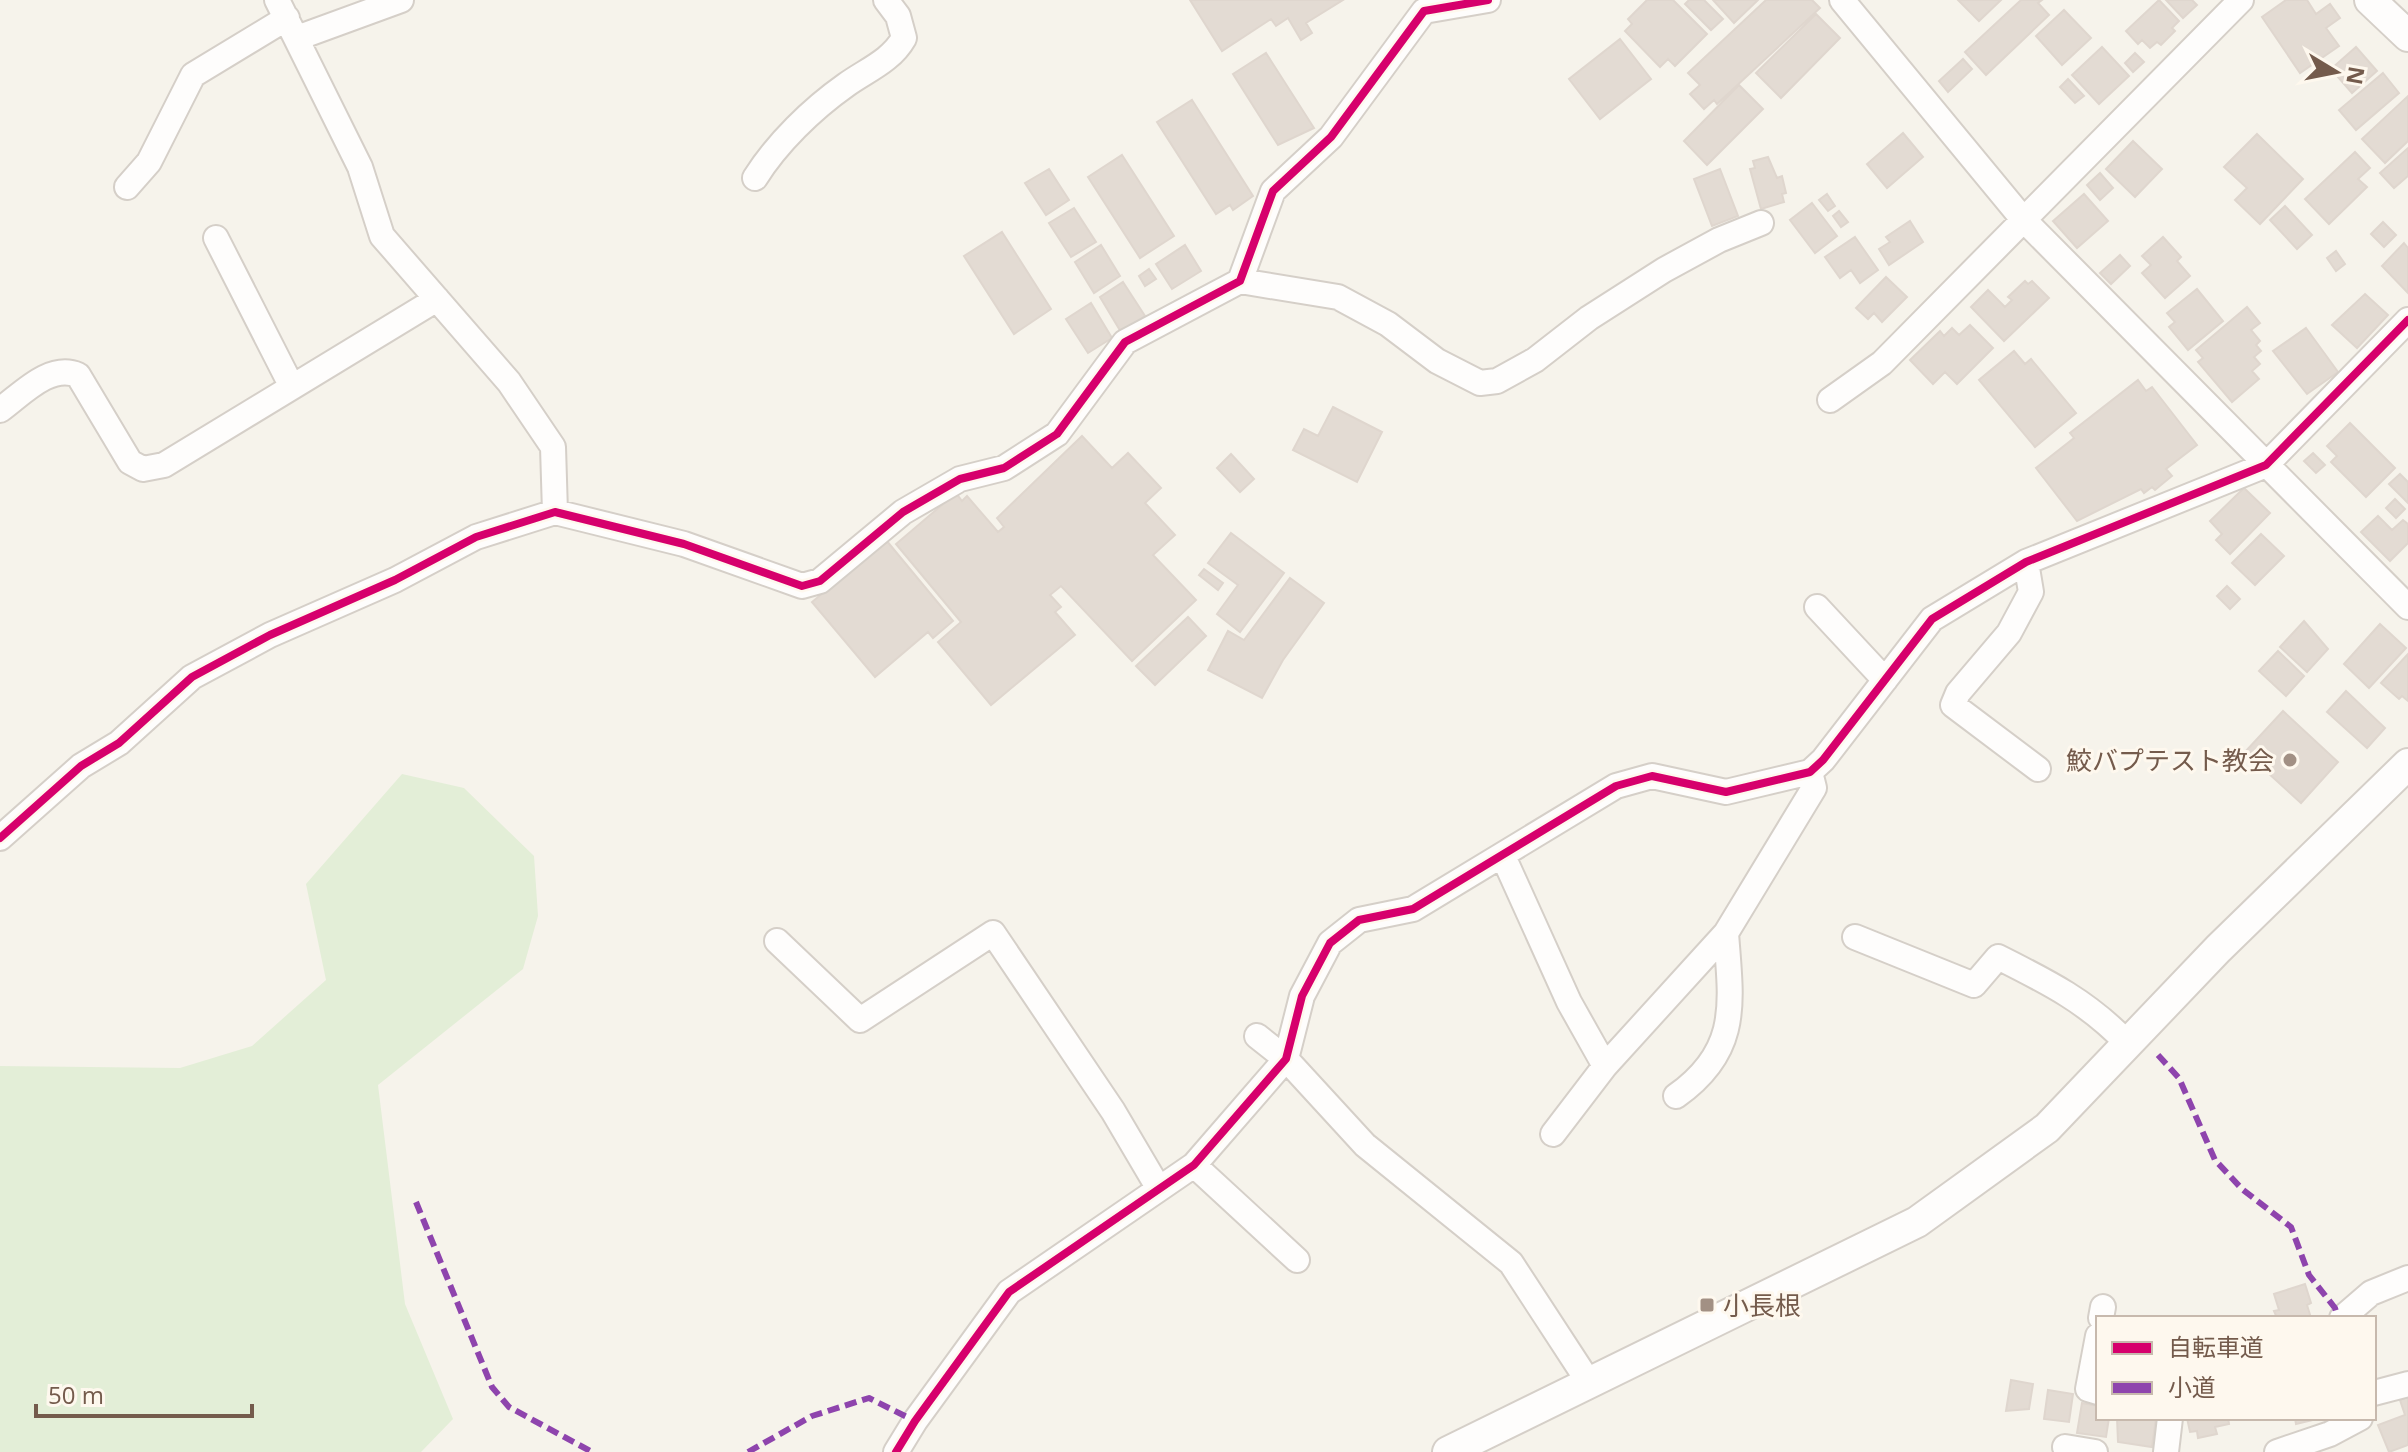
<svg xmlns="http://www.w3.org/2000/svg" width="2408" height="1452" font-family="'Open Sans','Noto Sans JP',sans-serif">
	<rect width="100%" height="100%" fill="#f6f3eb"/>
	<path fill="#e3eed7" d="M402,774L464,788L534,856L538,916L523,969L378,1085L405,1304L453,1419L421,1452H0V1066L180,1068L252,1046L326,980L306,884Z"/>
	<path fill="#e3dbd3" stroke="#dfd6ce" stroke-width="2" d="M1190,0H1343L1306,23L1312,33L1301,40L1288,18L1276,26L1271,19L1222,51Z
		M1647,0H1673L1707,34L1675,66L1668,59L1660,67L1625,31L1632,24L1628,19Z
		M1689,0H1704L1723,19L1711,30L1685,4Z
		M1713,0H1758L1734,23Z
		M1766,0H1812L1820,8L1717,104L1714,100L1704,109L1690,94L1700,85L1688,73Z
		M1958,0H2001L1979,21Z
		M2021,0H2042L2038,3L2049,15L1986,75L1965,52Z
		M2159,0L2179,21L2172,28L2175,31L2161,45L2157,42L2150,48L2142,40L2138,44L2126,31Z
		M2166,0H2192L2197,5L2183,18Z
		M2286,0H2307L2316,14L2330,4L2340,18L2326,28L2339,46L2300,73L2262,17Z
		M2064,10L2091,38L2062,65L2036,36Z
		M1816,14L1840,38L1781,98L1756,73Z
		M1620,39L1651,79L1600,119L1569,79Z
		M2102,47L2129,76L2099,104L2072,75Z
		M2356,47L2377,71L2352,93L2331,69Z
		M1266,53L1314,128L1278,145L1233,74Z
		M2135,53L2144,62L2133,72L2125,63Z
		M1963,59L1972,69L1948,92L1939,81Z
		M2383,73L2399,93L2356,130L2339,110Z
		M2068,79L2084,96L2075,103L2060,87Z
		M1739,85L1763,109L1707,165L1684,141Z
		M2408,96V141L2385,163L2362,139Z
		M1192,100L1253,196L1233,210L1230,205L1216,214L1157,122Z
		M1903,133L1923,157L1887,188L1867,164Z
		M2257,134L2303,179L2260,224L2235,200L2247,188L2224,167Z
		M2133,141L2162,169L2135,197L2106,169Z
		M2408,148V176L2394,188L2380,173Z
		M2355,152L2370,168L2358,179L2367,187L2329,224L2305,199Z
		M1122,155L1174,236L1140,258L1088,177Z
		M1768,157L1777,178L1782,176L1786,193L1782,194L1784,202L1761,209L1750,169L1755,168L1753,161Z
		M1049,169L1069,200L1046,215L1025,183Z
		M1720,169L1738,216L1712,226L1694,179Z
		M2100,173L2113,188L2100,200L2087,185Z
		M1827,194L1835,206L1828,211L1819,200Z
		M2084,194L2108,221L2077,248L2053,221Z
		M1812,203L1837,236L1815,253L1790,220Z
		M2285,206L2312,235L2297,249L2270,220Z
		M1074,208L1096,242L1071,257L1049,223Z
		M1839,211L1848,222L1841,227L1833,216Z
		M1910,221L1923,242L1889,265L1879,249L1890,242L1886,237Z
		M2383,222L2396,235L2384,247L2371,234Z
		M1002,232L1051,309L1014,334L964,256Z
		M1855,237L1878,270L1860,283L1851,270L1840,278L1825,257Z
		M2163,237L2181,257L2177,261L2190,276L2165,298L2142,273L2151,265L2142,256Z
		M2404,243L2408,248V293L2382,266Z
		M1101,245L1120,276L1094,293L1075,262Z
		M1185,245L1201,271L1172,289L1156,264Z
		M2336,251L2345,264L2336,271L2327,258Z
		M2120,255L2130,266L2111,284L2100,273Z
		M1149,269L1156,279L1145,286L1139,276Z
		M1886,277L1907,297L1882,322L1874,313L1868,319L1856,308Z
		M2025,281L2028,284L2032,281L2049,298L2004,341L1971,307L1988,290L2005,307L2012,300L2008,297Z
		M1123,282L1145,316L1121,332L1100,297Z
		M2197,289L2223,321L2188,350L2169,327L2175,322L2167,313Z
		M2365,294L2388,315L2357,348L2332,325Z
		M1091,303L1112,338L1088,353L1066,319Z
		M2247,307L2260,323L2251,330L2260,341L2256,345L2261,351L2254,357L2260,364L2252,371L2259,379L2232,402L2198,362L2203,358L2196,350Z
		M1970,325L1993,348L1957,384L1945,372L1933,384L1910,360L1940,331L1944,336L1952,328L1959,335Z
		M2306,328L2338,372L2307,394L2273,351Z
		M2014,351L2025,364L2031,359L2076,413L2035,447L1979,380Z
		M2138,380L2146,391L2152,387L2197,445L2166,469L2172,476L2155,490L2152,487L2144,493L2141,489L2077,521L2036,468L2074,438L2070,433Z
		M1333,407L1382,432L1357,482L1293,450L1304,429L1318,436Z
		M2350,423L2395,468L2366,497L2331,462L2337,456L2327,446Z
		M1082,436L1112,468L1128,453L1161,488L1145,503L1175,535L1153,555L1196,600L1132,661L1061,586L1050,595L1061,607L1055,612L1075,635L991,705L938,642L961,622L896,544L956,493L962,501L967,496L998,532L1004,527L997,518Z
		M2313,453L2325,465L2316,473L2304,461Z
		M1231,454L1254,479L1240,492L1217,468Z
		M2400,474L2408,482V503L2389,484Z
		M2244,488L2270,513L2230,554L2216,540L2222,534L2210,521Z
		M2395,499L2405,509L2396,518L2386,508Z
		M2378,516L2392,530L2403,520L2408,524V543L2390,561L2361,532Z
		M1231,533L1284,573L1240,632L1217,614L1238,585L1208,563Z
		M2261,534L2284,556L2255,585L2232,563Z
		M886,540L953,621L933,638L928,632L875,677L812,602Z
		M1204,569L1223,583L1218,590L1199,575Z
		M1290,578L1324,603L1283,660L1262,698L1208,670L1228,631L1244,640Z
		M2227,586L2240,599L2230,609L2217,596Z
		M1188,617L1206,636L1155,685L1136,666Z
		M2304,621L2328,649L2307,672L2280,647Z
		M2380,624L2406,648L2369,688L2344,664Z
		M2278,651L2304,676L2286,696L2259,671Z
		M2408,654V701L2402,696L2399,699L2381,683Z
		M2346,691L2385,728L2367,748L2327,712Z
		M2283,711L2338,762L2301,803L2245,752Z
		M2305,1284L2311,1303L2307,1305L2311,1318H2277L2274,1311L2279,1310L2274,1294Z
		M2011,1380L2033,1384L2029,1409L2006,1411Z
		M2048,1390L2073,1394L2069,1422L2044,1419Z
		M2408,1397V1445L2389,1452L2378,1425L2405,1415L2400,1400Z
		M2082,1403L2098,1406V1418H2109L2106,1437L2077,1433Z
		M2117,1418H2156L2152,1447L2118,1442Z
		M2187,1418H2228L2229,1424L2215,1427L2217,1434L2198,1438L2197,1431L2190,1432Z
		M2295,1418H2321L2296,1424Z"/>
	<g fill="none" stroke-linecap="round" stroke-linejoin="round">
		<defs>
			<path id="minor" d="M277,0L360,167L382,236L509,382L553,447L555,512
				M1842,0L2022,218L2408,607
				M297,38L401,0
				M755,178C777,143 812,109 846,85C867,70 891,61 904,38L898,16L886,0
				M127,187L149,162L193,75L287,18
				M216,238L292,387
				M1240,281L1338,297L1388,324L1437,361L1480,383L1497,381L1535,360L1589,318L1664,270L1719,240L1761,223
				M1830,400L1882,363L2241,0
				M0,410C22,394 50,363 78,375L130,462L143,469L164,465L437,299
				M2026,562L2031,592L2009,633L1958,693L1953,705L2038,769
				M1817,607L1885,680
				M0,838L81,766L119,743L192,677L270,635L395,580L476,537L555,512L684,544L802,586L820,581L903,512L960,479L1004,468L1057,434L1125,342L1240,281L1273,191L1331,137L1424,11L1488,0
				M1503,856L1569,1002L1605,1066
				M1855,937L1974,985L1998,957C2048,982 2088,1002 2127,1043
				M777,941L860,1020L993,933L1113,1111L1159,1189
				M1257,1036L1286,1059L1365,1145L1511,1263L1588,1381
				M1676,1096C1741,1050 1731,1002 1726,933
				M1553,1134L1605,1066L1726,933L1814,788L1810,772
				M1194,1165L1297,1260
				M2101,1318L2103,1307
				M2342,1318L2371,1293L2408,1278
				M2098,1336L2088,1389L2098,1392
				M2374,1393L2408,1384
				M2065,1447L2095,1452
				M896,1452L915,1421L1009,1292L1194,1165L1286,1059L1302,996L1330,943L1359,920L1413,909L1616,786L1652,776L1726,792L1810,772L1823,760L1932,619L2026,562L2266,465L2408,320
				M2166,1452L2170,1418
				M2277,1452L2330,1434L2360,1418"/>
			<path id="tertiary" d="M2370,0L2408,36
				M1448,1452L1917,1222L2047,1128L2218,949L2408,764"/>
		</defs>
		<use href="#minor" stroke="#d5cfc8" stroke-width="28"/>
		<use href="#tertiary" stroke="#d5cfc8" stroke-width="34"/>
		<use href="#minor" stroke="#fefdfc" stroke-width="24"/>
		<use href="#tertiary" stroke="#fefdfc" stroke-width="30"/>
		<path stroke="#8e44ad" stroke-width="6" stroke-dasharray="12 6" stroke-linecap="butt" d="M2158,1055L2179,1078L2215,1160L2242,1189L2291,1227L2309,1275L2335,1308L2338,1318
			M416,1202L492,1387L509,1407L592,1452
			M748,1452L812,1416L869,1398L915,1421"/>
		<defs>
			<path id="cycleway" d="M0,838L81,766L119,743L192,677L270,635L395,580L476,537L555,512L684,544L802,586L820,581L903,512L960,479L1004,468L1057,434L1125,342L1240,281L1273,191L1331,137L1424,11L1488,0
				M896,1452L915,1421L1009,1292L1194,1165L1286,1059L1302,996L1330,943L1359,920L1413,909L1616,786L1652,776L1726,792L1810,772L1823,760L1932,619L2026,562L2266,465L2408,320"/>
		</defs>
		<use href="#cycleway" stroke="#fef8ee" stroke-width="13"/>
		<use href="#cycleway" stroke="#d6006c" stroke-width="8"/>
	</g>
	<g fill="#a29084" stroke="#fef8ee" stroke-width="3">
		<circle cx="2290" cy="760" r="8"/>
		<rect x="1699" y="1297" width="16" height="16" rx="4"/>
	</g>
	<g text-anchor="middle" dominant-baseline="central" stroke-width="6" stroke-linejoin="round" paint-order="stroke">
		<g font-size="26" fill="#745b4c" stroke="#fef8ee" text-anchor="end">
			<text x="2274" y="760">鮫バプテスト教会</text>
			<text x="1723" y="1305" text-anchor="start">小長根</text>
		</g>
	</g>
	<rect x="2096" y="1316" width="280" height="104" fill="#fef8ee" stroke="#c7b9ad" stroke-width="2"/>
	<rect x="2112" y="1342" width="40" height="12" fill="#d6006c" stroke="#c7b9ad" stroke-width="2"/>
	<text x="2168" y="1356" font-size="24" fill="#745b4c">自転車道</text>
	<rect x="2112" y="1382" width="40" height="12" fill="#8e44ad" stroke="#c7b9ad" stroke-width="2"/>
	<text x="2168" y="1396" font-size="24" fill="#745b4c">小道</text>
	<g transform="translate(2336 72) rotate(100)" stroke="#fef8ee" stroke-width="6" paint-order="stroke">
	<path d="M0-6L14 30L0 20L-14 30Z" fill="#745b4c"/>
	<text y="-12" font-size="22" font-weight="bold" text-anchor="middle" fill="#745b4c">N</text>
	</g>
	<path d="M36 1404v12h216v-12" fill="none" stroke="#745b4c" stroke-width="4"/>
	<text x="48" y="1404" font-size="24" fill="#745b4c" stroke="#fef8ee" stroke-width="6" paint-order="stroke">50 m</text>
</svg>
